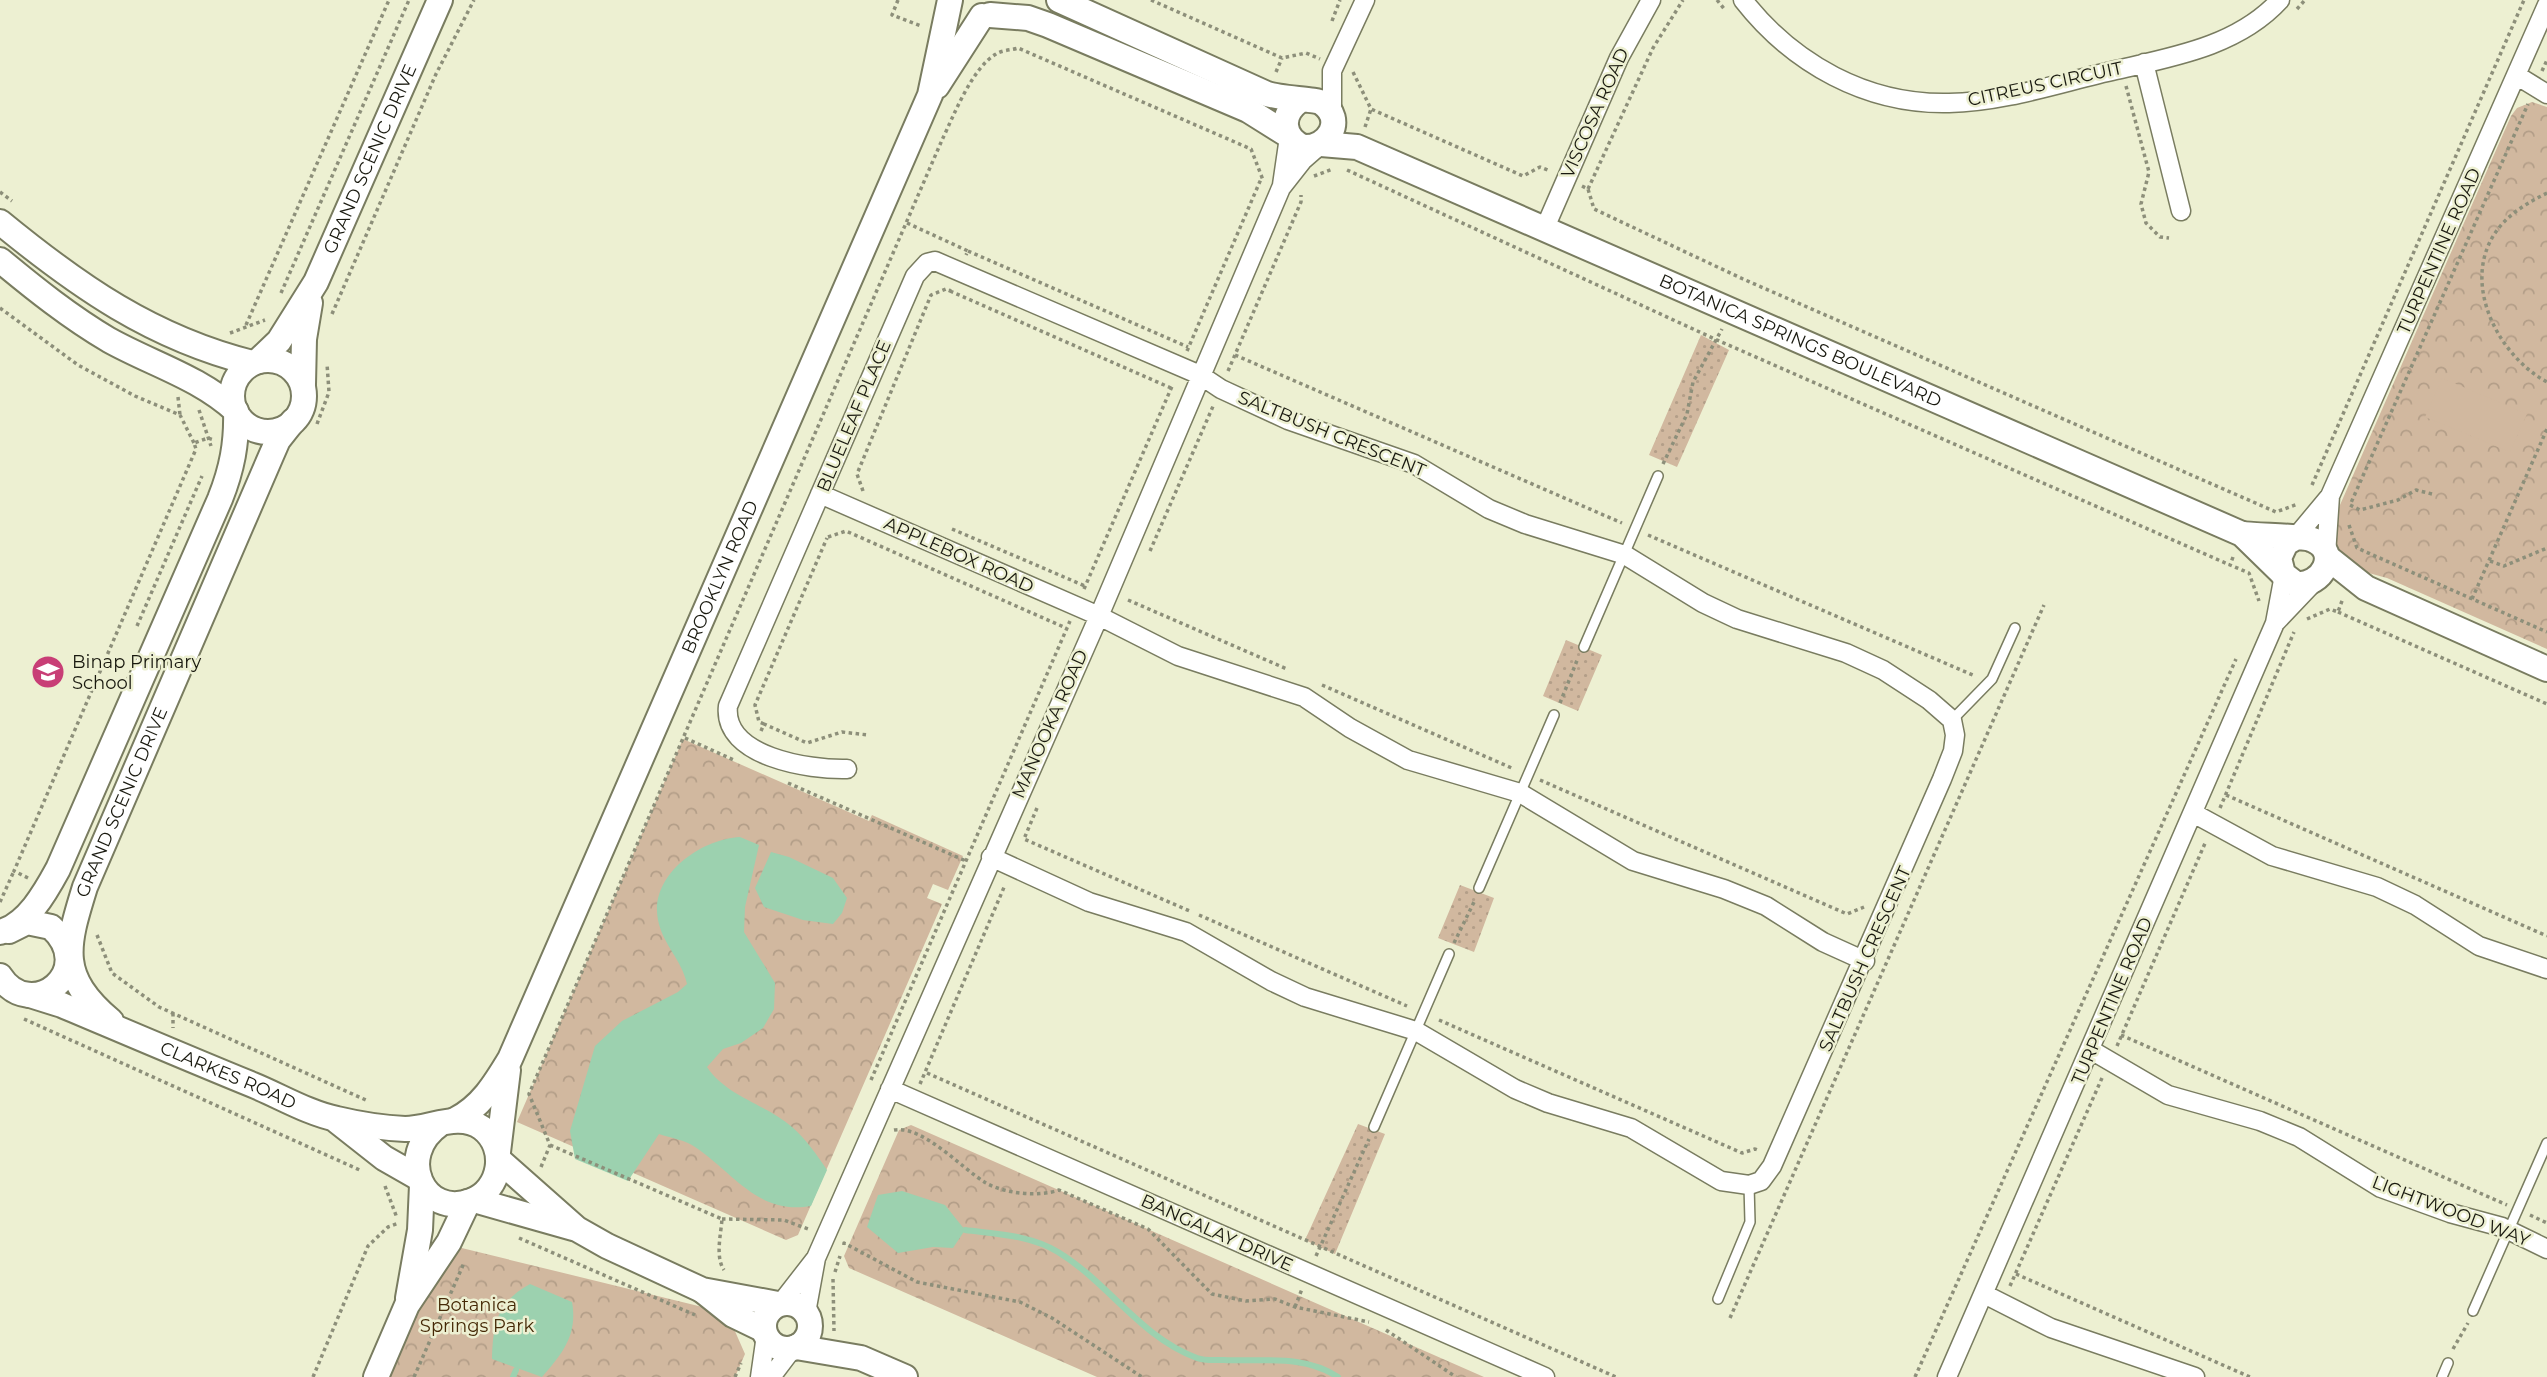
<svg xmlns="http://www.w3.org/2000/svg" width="2547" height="1377" font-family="Montserrat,sans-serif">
	<defs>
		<pattern id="grass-dots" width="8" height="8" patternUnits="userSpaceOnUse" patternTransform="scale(1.75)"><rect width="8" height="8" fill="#d1b89f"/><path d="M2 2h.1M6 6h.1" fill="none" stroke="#b39e88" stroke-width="1.8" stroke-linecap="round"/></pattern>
		<pattern id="park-crowns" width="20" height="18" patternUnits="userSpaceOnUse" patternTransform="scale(1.75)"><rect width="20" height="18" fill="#d1b89f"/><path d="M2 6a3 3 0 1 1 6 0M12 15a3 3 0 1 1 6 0" fill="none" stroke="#b39e88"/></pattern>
	</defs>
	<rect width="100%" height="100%" fill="#edf0d2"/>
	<path fill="url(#grass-dots)" d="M1701,335L1729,350L1677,467L1649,455Z
		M1566,640L1602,655L1578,711L1543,696Z
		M1460,885L1494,898L1474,952L1438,938Z
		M1358,1124L1385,1134L1335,1254L1305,1240Z"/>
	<path fill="url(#park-crowns)" d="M2532,102L2547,107V649L2387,578C2345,567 2330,562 2336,514L2511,116L2517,108Z
		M683,739L869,821L872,815L963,856L948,890L933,884L927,898L942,904L798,1235L786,1240L517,1122Z
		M911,1125L1484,1377H1097L849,1268L844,1256L899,1130Z
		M437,1242L727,1313L745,1354L735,1377H380Z"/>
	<path fill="#d1b89f" d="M2442,378L2527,414L2510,452L2425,417Z"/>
	<path fill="#9cd1af" d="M740,837L759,845L745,907L744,932L775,983L774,1009L763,1028L741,1043L723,1049L707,1067C727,1097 766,1104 792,1127C806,1139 817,1155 827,1170L811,1206C758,1215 735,1174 695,1147C685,1140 671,1138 659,1134L628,1181L575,1159L570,1131L595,1046L622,1021L678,992L687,984C682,960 663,945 658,920C649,875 701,839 740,837Z
		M771,852L789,857L833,878L847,898L842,913L833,924L803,920L764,907L755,888Z
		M902,1191L945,1205L965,1230L953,1248L933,1247L898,1253L867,1227L878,1195Z
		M530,1284L572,1302C578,1335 562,1354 542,1377L492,1359C493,1324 497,1302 530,1284Z"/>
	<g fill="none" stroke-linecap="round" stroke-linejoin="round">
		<path stroke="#9cd1af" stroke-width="6" d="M965,1230C995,1234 1031,1235 1058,1252C1109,1283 1140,1337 1197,1358C1205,1361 1215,1360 1224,1360C1263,1362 1303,1354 1338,1377
			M513,1377L516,1370"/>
		<defs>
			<path id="lane" d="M1584,647L1658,476
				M1952,720L1992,679L2015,628
				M1479,888L1554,715
				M1374,1127L1449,954
				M1718,1299L1750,1222L1749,1185
				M2473,1311L2547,1143
				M2442,1377L2448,1363"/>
			<path id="street" d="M1743,0C1793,64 1867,105 1949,103C2005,102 2062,82 2116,70C2173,57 2238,46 2280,0
				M2144,63L2181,211
				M2516,75L2547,94
				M1332,115V71L1365,0
				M1282,185L1289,137
				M1544,230L1619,58L1651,0
				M820,494L1099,616L1178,656L1304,697L1350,728L1408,760L1520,793L1633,861L1724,889L1766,906L1823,942L1865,961
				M2295,538L2330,496L2547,5
				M2326,555L2330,496
				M2275,623L2313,583
				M847,769C810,770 722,757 728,706L915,276L927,263L935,261L1200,375L1221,389L1288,420L1414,464L1489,509L1525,524L1625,555L1703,603L1737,619L1846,653L1883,670L1929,700L1952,720L1955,735L1953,751L1942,779L1772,1166L1761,1181L1749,1185L1721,1181L1631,1128L1548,1103L1515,1089L1416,1031L1305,997L1271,981L1186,932L1089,902L991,857
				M2193,813L2272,856L2377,887L2415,905L2479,946L2547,969
				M2091,1050L2168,1095L2260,1121L2299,1137L2381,1188L2450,1213L2502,1227L2547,1249
				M890,1089L1545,1377
				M1984,1294L2051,1328L2195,1377
				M781,1303L816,1258L1099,616L1281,188L1303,160L1319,146
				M806,1313L816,1258
				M760,1377L766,1335
				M771,1377L793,1348
				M1947,1377L2275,623L2284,575"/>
			<g id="secondary">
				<path d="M1059,0L1267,94C1282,99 1316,99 1322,103C1346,120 1328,149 1303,147C1282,137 1280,115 1299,101"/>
				<path d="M990,15L1028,18L1048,25L1248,110L1288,135"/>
				<path d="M937,86L982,16"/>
				<path id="s1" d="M1321,144L1357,147L2242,534L2283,574"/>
				<path d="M0,222C78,286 152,338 252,363"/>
				<path d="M0,260C35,289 70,317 109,340C152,364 199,377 236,411C237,443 232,469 220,499L58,869C45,893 27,925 0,932"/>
				<circle cx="268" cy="396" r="36"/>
				<path id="s2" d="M258,361L279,341L316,282L440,0"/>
				<path d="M303,384L304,339L310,303"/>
				<path d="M2243,534C2257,536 2306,536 2313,540C2341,552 2322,587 2296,584L2283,574L2279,558L2286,543L2293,539"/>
				<path d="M2327,557L2366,588L2547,669"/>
				<path d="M0,976C31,1024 99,971 51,927L27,922L9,931"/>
				<path id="s3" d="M30,995L62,1005C126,1032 189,1059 253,1085C280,1096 308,1113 337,1119C358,1124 383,1128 405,1129C430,1129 459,1111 482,1128C508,1148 501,1190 471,1201C424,1219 394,1156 440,1124"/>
				<path id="s4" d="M111,1021C58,976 66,948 85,887L271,456L278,440L293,421"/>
				<path id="s5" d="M455,1120C481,1107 495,1084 510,1059L930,95L950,0"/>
				<path d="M337,1121L384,1158L419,1178"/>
				<path d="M498,1152L508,1070"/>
				<path d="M499,1160L577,1229L607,1246L702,1290L778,1304"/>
				<path d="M474,1200L573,1228"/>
				<path d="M703,1291L733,1315L764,1330"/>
				<path d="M408,1298L420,1230L422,1185"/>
				<circle cx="787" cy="1326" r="23"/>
				<path d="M796,1347L861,1358L905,1377"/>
				<path d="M376,1377L407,1305L449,1242L468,1202"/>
			</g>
		</defs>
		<use href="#lane" stroke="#797c60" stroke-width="12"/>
		<use href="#street" stroke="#797c60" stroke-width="21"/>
		<use href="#secondary" stroke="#797c60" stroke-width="28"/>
		<path stroke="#8d8f7a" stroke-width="3.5" stroke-dasharray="3.5 3.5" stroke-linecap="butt" d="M898,0L892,15L921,26
			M1151,0L1282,58L1306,53L1320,59
			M1717,0L1725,10
			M2297,9L2305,0
			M1332,21L1340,0
			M2542,71L2547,60
			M1276,72L1282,58
			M1353,72L1371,109L1523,176L1540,167L1550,171
			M2126,86L2149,172L2141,204L2146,223L2160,237L2169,238
			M1365,127L1371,109
			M1347,170L1717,340L2230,565
			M1314,176L1333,169
			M1582,186L1588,189L1594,209L1743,279L2276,512L2298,504
			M1588,189L1653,48L1683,0
			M0,192L12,201
			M2547,193C2531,201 2515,210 2503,223C2456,274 2495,354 2547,382
			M907,223L968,251L966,255
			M968,251L1188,347
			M950,291L1171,388
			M281,293L409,0
			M0,308L78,365L135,396L180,415L194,443
			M332,314L436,74L474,0
			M246,325L389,0
			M230,333L265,320
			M1187,351L1261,179
			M1235,355L1622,523
			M1228,371L1301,202V195
			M178,397L180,415
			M199,410L211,446
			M317,424L329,392L327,364
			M1663,464L1687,414L1693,382L1722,329
			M2312,485L2524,0
			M863,491L857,474L931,295L946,289L950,291L952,288
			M2432,494L2416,490L2398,500L2360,510L2350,505L2528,104
			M2349,525L2357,548L2547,632
			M952,529L1085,586
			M1648,535L1975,676
			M828,537L846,531L1066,628
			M1150,551L1214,404
			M2233,557L2230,565L2249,573L2259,601
			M2490,561L2504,566L2547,548
			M1084,589L1173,384
			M2472,599L2547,429
			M1128,600L1287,669
			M2338,612L2547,704
			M2307,619L2330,609L2338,612L2343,598
			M137,626L202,476
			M1322,685L1514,769
			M1560,703L1578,658
			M764,724L759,722L755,705L827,538
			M761,731L764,724L807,743L842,732L868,735
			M685,738L736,761
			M1540,780L1847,914L1864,907
			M788,783L966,861
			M2226,795L2547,936
			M1037,808L1024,839L1192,912
			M2220,808L2294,632
			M28,878L14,871L196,449L194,443L208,438L214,440
			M0,902L14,871
			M1199,915L1407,1006
			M97,935L112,973L159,1007L368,1101
			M1454,943L1475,900
			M173,1013V1028
			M24,1019L362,1171
			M1439,1020L1742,1153L1755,1149L1760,1151
			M2121,1035L2507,1205
			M2117,1046L2206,841
			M927,1073L1616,1377
			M871,1080L1070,621
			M920,1084L1005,885
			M894,1130C923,1125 961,1168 986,1183C1006,1194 1039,1197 1059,1190L1148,1229L1212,1294L1246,1301L1275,1299L1295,1307L1369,1322
			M550,1145L722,1219C721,1234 715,1257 724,1270
			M541,1167L550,1145L529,1094L942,140C954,115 972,68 996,54C1002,50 1012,50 1018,48L1251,149L1263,180
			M385,1186L397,1218
			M2530,1215L2547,1223
			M722,1219L784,1220L808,1229
			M519,1238L695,1315
			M844,1245V1243L917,1282L1020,1302L1052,1318L1142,1377
			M1316,1256L1369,1139
			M835,1272L840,1256
			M2016,1274L2250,1377
			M833,1279L834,1331
			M2010,1286L2102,1078
			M1295,1307L1302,1289
			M1730,1318L2044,605
			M1386,1330L1456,1377
			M2453,1349L2468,1323
			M313,1377L368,1246L388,1227L399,1223
			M414,1377L464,1263
			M735,1377L741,1363
			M1915,1377L2236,659"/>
		<use href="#lane" stroke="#fff" stroke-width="9"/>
		<use href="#street" stroke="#fff" stroke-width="18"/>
		<use href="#secondary" stroke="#fff" stroke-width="24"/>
	</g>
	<defs>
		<symbol id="school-disc" viewBox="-11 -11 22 22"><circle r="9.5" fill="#c83e76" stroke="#edf0d2"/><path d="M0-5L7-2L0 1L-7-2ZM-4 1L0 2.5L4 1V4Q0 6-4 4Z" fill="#fff"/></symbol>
	</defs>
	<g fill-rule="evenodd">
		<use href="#school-disc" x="29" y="653" width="38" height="38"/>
	</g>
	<g text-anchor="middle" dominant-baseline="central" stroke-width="5" stroke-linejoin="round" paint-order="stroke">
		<g font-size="18" fill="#19190f" stroke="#edf0d2">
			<text transform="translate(2045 84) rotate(-12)">CITREUS CIRCUIT</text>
			<text transform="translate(1595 113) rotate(-66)">VISCOSA ROAD</text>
			<text stroke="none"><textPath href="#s2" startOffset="233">GRAND SCENIC DRIVE</textPath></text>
			<text transform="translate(2439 251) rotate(-66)">TURPENTINE ROAD</text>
			<text stroke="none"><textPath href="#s1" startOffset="520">BOTANICA SPRINGS BOULEVARD</textPath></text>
			<text transform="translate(854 416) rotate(-67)">BLUELEAF PLACE</text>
			<text transform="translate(1332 434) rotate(22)">SALTBUSH CRESCENT</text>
			<text transform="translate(959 555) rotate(24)">APPLEBOX ROAD</text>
			<text stroke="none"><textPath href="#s5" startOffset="609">BROOKLYN ROAD</textPath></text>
			<text transform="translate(1050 724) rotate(-66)">MANOOKA ROAD</text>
			<text stroke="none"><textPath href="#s4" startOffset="242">GRAND SCENIC DRIVE</textPath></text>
			<text transform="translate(1865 959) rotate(-66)">SALTBUSH CRESCENT</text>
			<text transform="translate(2112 1001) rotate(-67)">TURPENTINE ROAD</text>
			<text stroke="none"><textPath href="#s3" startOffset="214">CLARKES ROAD</textPath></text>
			<text transform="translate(2451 1211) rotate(21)">LIGHTWOOD WAY</text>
			<text transform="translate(1217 1233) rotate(24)">BANGALAY DRIVE</text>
		</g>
		<g font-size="18" fill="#19190f" stroke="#edf0d2" text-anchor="start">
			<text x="72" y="662">Binap Primary<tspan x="72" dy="21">School</tspan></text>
		</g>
		<g font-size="18" fill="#452906" stroke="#edf0d2">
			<text x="477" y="1305">Botanica<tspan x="477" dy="21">Springs Park</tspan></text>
		</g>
	</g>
</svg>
